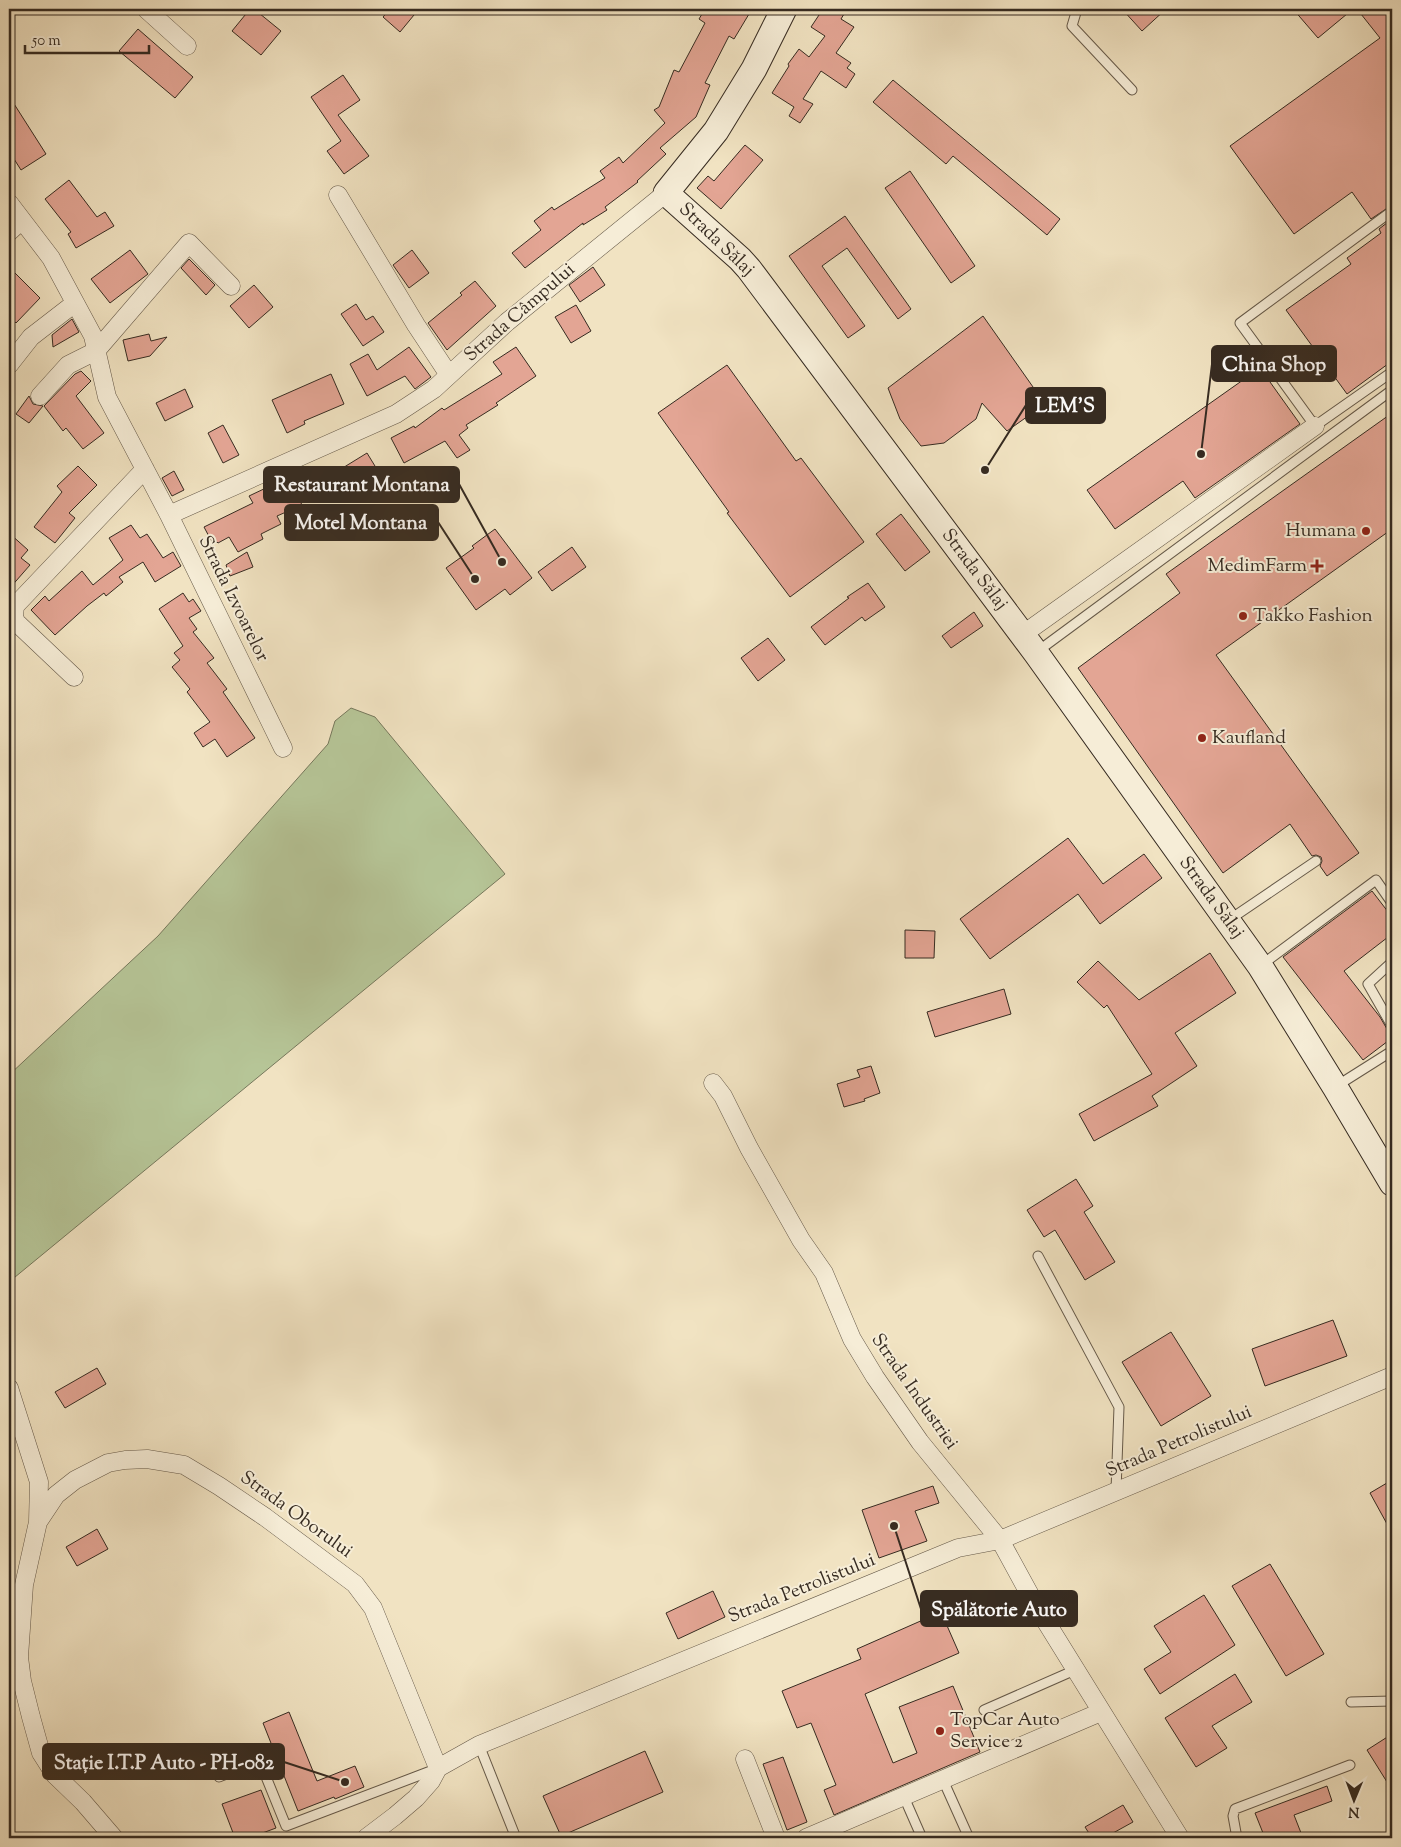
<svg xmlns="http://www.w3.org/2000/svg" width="1401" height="1847" font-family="'Sorts Mill Goudy',serif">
	<rect width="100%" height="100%" fill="#f1e3c2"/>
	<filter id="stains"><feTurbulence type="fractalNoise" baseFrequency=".004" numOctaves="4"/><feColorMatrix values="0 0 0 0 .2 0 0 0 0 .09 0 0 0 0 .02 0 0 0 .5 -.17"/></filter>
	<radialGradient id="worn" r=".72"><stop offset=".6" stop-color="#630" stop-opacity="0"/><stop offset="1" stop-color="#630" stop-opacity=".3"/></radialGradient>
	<path fill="#b6c597" stroke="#76785c" d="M351,708L375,717L505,874L9,1282V1075L158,936L328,744L335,721Z"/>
	<path fill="#e3a594" stroke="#362b21" d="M250,9H254L281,31L261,55L232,31Z
		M390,9H407L414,15L400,32L383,17Z
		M705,9H752L734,39L729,36L705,83L710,85L696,117L660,148L666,154L637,181L638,182L605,207L607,210L583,225V223L525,268L512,253L541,230L534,221L552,207L554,210L605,178L600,171L619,157L623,163L665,123L654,110L659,107L674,70L679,72L705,23L699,19Z
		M823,9H847L841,19L854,27L836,53L851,63L847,68L855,74L846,88L821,71L803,99L813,104L800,123L789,116L794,107L772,93L789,66L788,64L799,49L809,57L825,36L811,27Z
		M1122,9H1166L1142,31Z
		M1293,9H1353L1318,38Z
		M1357,9H1385L1392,18V205L1371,219L1352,192L1294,234L1230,146L1380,38Z
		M138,29L193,77L175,98L119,51Z
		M343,75L360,100L338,115L369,156L344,174L327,151L341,141L311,97Z
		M893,80L1060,219L1047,235L953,156L946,164L873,102Z
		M9,96L46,154L21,170L9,151Z
		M745,145L763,160L721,209L697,188L708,176L714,181Z
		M910,171L975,266L951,283L885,188Z
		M69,180L97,217L105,212L114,226L76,248L68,234L71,232L45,199Z
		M845,216L911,309L898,319L847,248L822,266L865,326L848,338L789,256Z
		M1392,219V314L1387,318L1392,325V361L1347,394L1286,310L1351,264L1347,258L1381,233L1379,229Z
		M130,250L148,274L110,303L91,279Z
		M412,250L429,273L409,288L393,265Z
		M189,259L215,285L206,295L181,268Z
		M9,267L40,298L16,323L9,316Z
		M593,267L605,285L580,302L569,285Z
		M475,281L496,306L447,350L428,323L462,295L460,293Z
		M254,285L273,307L249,328L230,306Z
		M356,304L366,320L373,316L384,332L363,346L341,314Z
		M576,305L591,331L571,343L555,317Z
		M983,316L1045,404L1007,431L982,403L976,419L944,443L921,446L900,419L888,388Z
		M72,319L79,332L53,347L52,335Z
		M149,334L151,341L167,337L150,356L128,361L123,340Z
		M409,347L431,377L415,389L405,376L367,396L350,364L368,354L377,370Z
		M516,347L536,376L496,403L498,405L466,425L468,428L459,435L470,450L457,458L445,441L404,463L391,438L414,426L415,428L442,408L444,410L502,374L493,362Z
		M727,365L796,461L801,458L864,542L790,597L727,513L729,512L658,413Z
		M1260,368L1300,424L1195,498L1183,481L1115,529L1087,490Z
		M81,371L91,381L76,396L104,433L83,449L66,428L63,431L44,406L75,374Z
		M331,374L344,404L304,421L305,424L287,433L272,400Z
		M185,389L193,407L165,421L156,403Z
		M29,396L33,404L43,406L29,423L16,414Z
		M1392,413V529L1216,655L1359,853L1327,876L1320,866L1322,861L1321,857L1316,855L1312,856L1290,824L1223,873L1078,668L1180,593L1166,574Z
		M223,425L239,455L223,463L208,433Z
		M367,453L386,484L359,500L341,469Z
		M78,466L97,485L69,513L75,518L55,543L34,527L62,492L57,486Z
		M174,471L184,490L172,496L162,478Z
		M287,485L292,495L296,493L302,505L277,516L281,524L261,534L263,539L238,552L229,537L218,543L217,542L213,544L204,527L253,503L249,496L268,487L271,492Z
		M901,514L930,552L905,571L876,534Z
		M131,525L140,538L147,534L163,558L173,552L181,566L155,582L143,562L119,577L123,582L106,596L104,593L87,606L55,635L31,610L45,596L49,601L82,571L93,585L123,560L109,538Z
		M495,529L532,578L510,595L505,589L476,610L446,568L474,548L472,546Z
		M9,533L28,550L21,558L30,565L9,589Z
		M572,547L586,567L552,591L538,572Z
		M247,552L253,567L230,576L226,565Z
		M868,583L885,607L865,621L862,617L825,645L811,627L849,598L847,597Z
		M183,593L189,602L193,599L201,611L189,618L197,629L193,632L214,658L207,663L227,689L223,692L255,738L227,757L215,739L203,747L194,733L210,722L187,692L190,689L172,667L180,660L174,653L183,646L159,609Z
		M974,612L983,626L951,648L942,636Z
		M768,638L785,660L758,681L741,658Z
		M1068,838L1103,884L1144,854L1162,878L1100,924L1078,894L990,959L960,919Z
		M1372,891L1392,917V934L1344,971L1380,1017L1387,1029L1392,1033V1038L1363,1060L1283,957Z
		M905,930L935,931L934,958H905Z
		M1210,953L1236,993L1175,1033L1197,1066L1152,1096L1158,1106L1094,1141L1079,1114L1152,1074L1107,1005L1104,1008L1077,982L1098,961L1139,1000Z
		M1004,989L1011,1014L935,1037L927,1012Z
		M871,1066L880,1093L864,1099L865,1101L844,1107L837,1084L860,1077L857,1070Z
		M1076,1179L1093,1206L1084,1212L1115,1262L1085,1280L1055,1230L1044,1237L1027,1210Z
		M1333,1320L1347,1356L1265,1386L1252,1349Z
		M1171,1332L1211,1396L1161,1426L1122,1362Z
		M97,1368L106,1384L65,1408L55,1392Z
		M1392,1480V1533L1370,1493Z
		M933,1486L939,1503L915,1511L927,1541L879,1558L862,1510Z
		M97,1529L108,1549L77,1566L66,1547Z
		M1270,1564L1324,1654L1286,1676L1232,1586Z
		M713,1591L725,1617L678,1639L666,1613Z
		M1204,1595L1235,1645L1160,1694L1144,1669L1171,1652L1154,1626Z
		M941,1612L959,1653L865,1694L893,1763L917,1753L899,1707L953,1686L980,1752L834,1815L824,1790L836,1785L811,1723L797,1728L782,1691L861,1659L857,1649Z
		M1235,1674L1252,1702L1212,1726L1227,1748L1196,1767L1165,1718Z
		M289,1712L317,1781L355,1766L364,1787L335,1799L334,1797L298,1811L263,1723Z
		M1392,1734V1790L1367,1750Z
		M645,1751L663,1792L561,1836L543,1796Z
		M783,1757L807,1822L787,1830L763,1764Z
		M1327,1786L1332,1801L1294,1815L1303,1838H1265L1255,1813Z
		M261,1790L276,1828L249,1838H235L222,1804Z
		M1123,1805L1133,1822L1104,1838H1092L1085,1827Z"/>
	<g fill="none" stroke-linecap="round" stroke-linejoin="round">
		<defs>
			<path id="lane" d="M1077,9L1072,26L1132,90
				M1392,211L1240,323L1315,426L1392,372
				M1038,651L1392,390
				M1229,920L1316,861
				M1392,962L1368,984L1392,1026
				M1260,966L1376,880L1392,903
				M1335,1087L1392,1051
				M1038,1256L1119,1407L1116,1491
				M1351,1702L1392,1701
				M984,1710L1075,1670
				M479,1745L516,1838
				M219,1777L252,1764L262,1767L286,1826L436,1769
				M943,1780L969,1838
				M904,1797L922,1838
				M1237,1838L1233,1816L1235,1809L1350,1765"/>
			<path id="street" d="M146,9L187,46
				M338,195L416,325L449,375
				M9,203L51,258L93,336L107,397L169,515L283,748
				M9,232L22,220
				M9,365L31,337L75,303
				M40,396L68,365L96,351L189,243L231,286
				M169,515L396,414L434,389L507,322L666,193
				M1022,635L1315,426
				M74,677L16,622L14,616L15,606L145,469
				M713,1083L723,1096L749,1148L801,1240L824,1273L852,1339L875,1377L920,1442L1000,1540L1035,1604L1180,1838
				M9,1388L39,1482L38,1522L24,1585L19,1657L22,1681L31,1717L41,1753L55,1775L83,1802L114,1838
				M38,1522L56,1495L75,1480L108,1463L125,1460L147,1459L184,1465L219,1486L265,1517L355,1584L373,1608L438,1768
				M745,1759L776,1838
				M366,1838L395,1816L416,1798L431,1781L438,1768L479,1745L958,1548L1000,1540L1392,1376
				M806,1838L1101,1712"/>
			<path id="secondary" d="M784,9L754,69L716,131L666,193L740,259L749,269L1036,653L1260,966L1335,1087L1392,1183"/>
		</defs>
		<use href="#lane" stroke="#655949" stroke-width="11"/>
		<use href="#street" stroke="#655949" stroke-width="19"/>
		<use href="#secondary" stroke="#362b21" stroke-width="27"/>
		<use href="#lane" stroke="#f6edd7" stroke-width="9"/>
		<use href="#street" stroke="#f6edd7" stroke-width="18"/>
		<use href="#secondary" stroke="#f6edd7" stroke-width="25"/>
	</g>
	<g fill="#8f2418" stroke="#f6edd7" stroke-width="2">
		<circle cx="1366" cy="531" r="5"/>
		<path d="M1314.5 558.5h5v5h5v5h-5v5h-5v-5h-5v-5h5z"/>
		<circle cx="1243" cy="616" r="5"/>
		<circle cx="1202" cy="738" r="5"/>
		<circle cx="940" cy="1731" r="5"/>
	</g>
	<g text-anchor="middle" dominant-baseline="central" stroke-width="4" stroke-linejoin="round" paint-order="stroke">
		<g font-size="19" fill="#362b21" stroke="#f6edd7">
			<text transform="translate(716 240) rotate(44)">Strada Sălaj</text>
			<text transform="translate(520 313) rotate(-41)">Strada Câmpului</text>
			<text transform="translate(974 570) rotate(53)">Strada Sălaj</text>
			<text transform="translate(233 599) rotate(64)">Strada Izvoarelor</text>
			<text transform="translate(1211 898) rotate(54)">Strada Sălaj</text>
			<text transform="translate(914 1392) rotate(55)">Strada Industriei</text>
			<text transform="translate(1179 1442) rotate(-23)">Strada Petrolistului</text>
			<text transform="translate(296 1515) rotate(36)">Strada Oborului</text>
			<text transform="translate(802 1589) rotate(-22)">Strada Petrolistului</text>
		</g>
		<g font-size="19" fill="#362b21" stroke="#f6edd7" text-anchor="start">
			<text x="1356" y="531" text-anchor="end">Humana</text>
			<text x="1307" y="566" text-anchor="end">MedimFarm</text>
			<text x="1253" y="616">Takko Fashion</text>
			<text x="1212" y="738">Kaufland</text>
			<text x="950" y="1720">TopCar Auto<tspan x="950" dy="22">Service 2</tspan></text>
		</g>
	</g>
	<path fill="none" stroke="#362b21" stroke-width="2" d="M1201 454L1212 364M985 470L1026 405M502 562L459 484M475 579L438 522M894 1526L921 1609M345 1782L284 1762"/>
	<g fill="#362b21" stroke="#f6edd7" stroke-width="2">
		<circle cx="1201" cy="454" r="5"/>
		<circle cx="985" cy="470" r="5"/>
		<circle cx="502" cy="562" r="5"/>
		<circle cx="475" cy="579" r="5"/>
		<circle cx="894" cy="1526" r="5"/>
		<circle cx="345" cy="1782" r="5"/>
	</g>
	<g fill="#362b21" stroke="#362b21" stroke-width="2">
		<rect x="1212" y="346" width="124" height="35" rx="5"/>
		<rect x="1026" y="388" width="79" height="35" rx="5"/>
		<rect x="264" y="467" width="195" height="35" rx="5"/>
		<rect x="285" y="505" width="153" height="35" rx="5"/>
		<rect x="921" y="1591" width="156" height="35" rx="5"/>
		<rect x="43" y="1744" width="241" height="35" rx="5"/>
	</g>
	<g font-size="20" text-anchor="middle" font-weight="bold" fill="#fff">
		<text x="1274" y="371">China Shop</text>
		<text x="1065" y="412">LEM'S</text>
		<text x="362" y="491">Restaurant Montana</text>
		<text x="361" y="529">Motel Montana</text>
		<text x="999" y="1616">Spălătorie Auto</text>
		<text x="164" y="1769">Stație I.T.P Auto - PH-082</text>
	</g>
	<rect width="1401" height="1847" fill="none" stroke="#f1e3c2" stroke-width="30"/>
	<rect x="10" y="10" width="1381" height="1827" fill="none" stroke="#362b21" stroke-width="2.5"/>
	<rect x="15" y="15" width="1371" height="1817" fill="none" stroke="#362b21"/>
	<g transform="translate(1354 1800) rotate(181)" stroke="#f6edd7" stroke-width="4" paint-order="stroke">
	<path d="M0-4L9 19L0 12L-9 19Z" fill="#362b21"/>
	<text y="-8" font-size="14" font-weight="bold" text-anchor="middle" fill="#362b21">N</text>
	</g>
	<path d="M25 45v8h124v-8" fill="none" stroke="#362b21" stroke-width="2.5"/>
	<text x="32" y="45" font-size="15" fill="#362b21" stroke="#f6edd7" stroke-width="4" paint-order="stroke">50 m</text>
	<rect width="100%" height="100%" filter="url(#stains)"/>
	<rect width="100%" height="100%" fill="url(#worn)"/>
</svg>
